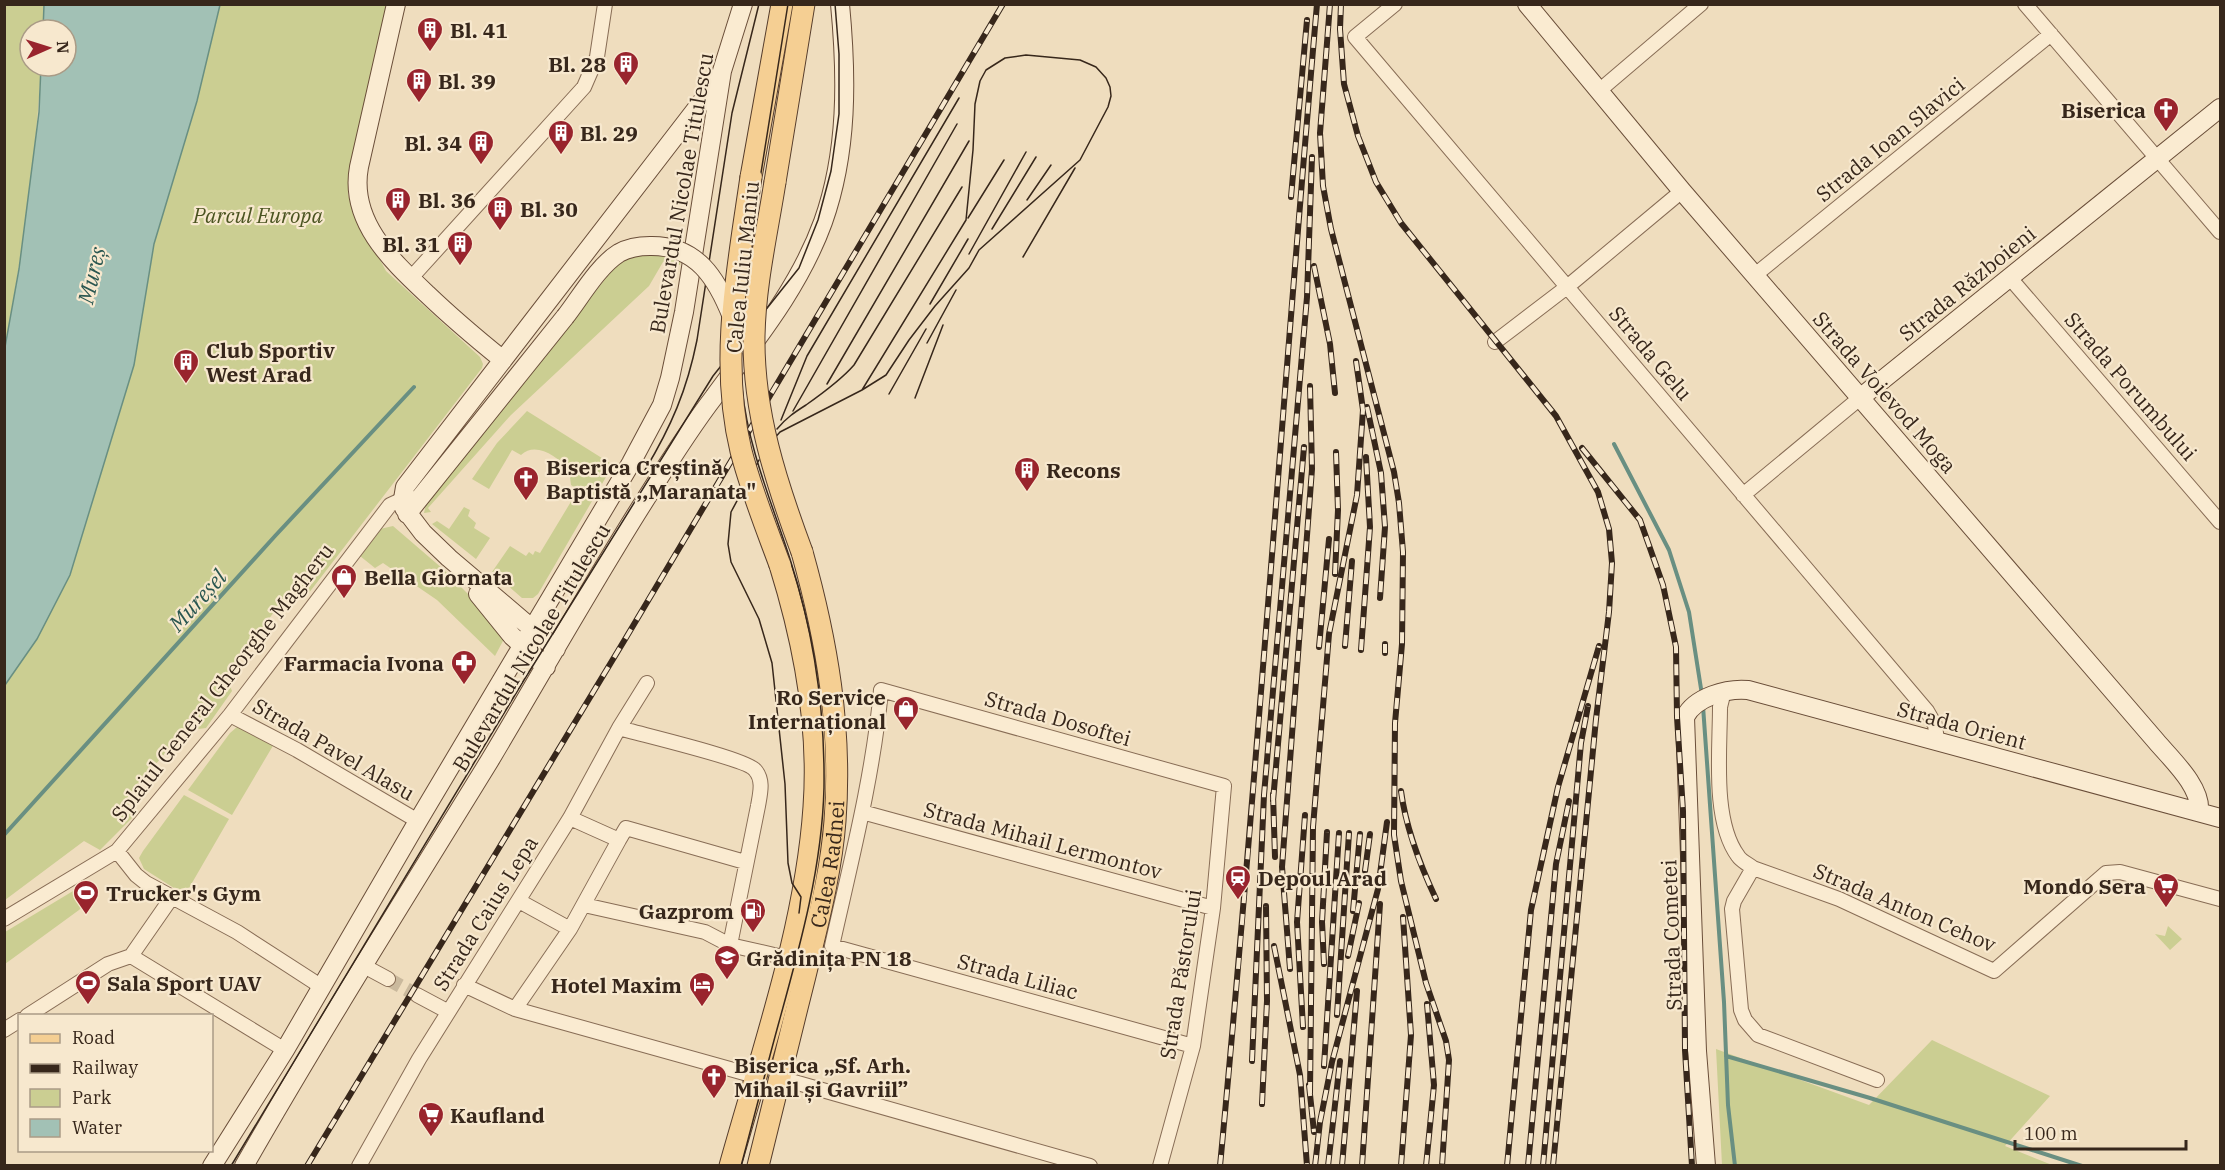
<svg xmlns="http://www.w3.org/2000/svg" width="2225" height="1170" font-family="'IBM Plex Serif',serif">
	<rect width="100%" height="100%" fill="#efddbe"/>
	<path fill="#cbce92" d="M5,5H44L43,30H30V66H41C36,160 22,254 5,347Z
		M220,5H391L348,182V194L351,205L386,271L480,357L483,364L482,368L305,598L283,600L226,676L232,691L206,728L184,731L127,798L132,818L100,850L84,841L5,900L4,685L37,639L70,575L134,365L154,244L197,101Z
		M660,254L681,260L680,265L663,262L649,286L511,415L428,508L431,512L424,513L426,504L614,268L633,255Z
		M527,411L613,465L538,594L533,598H522L492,572L510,546L526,556L529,552L533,555L535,551L540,553L578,490L571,485L569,469C557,457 536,441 521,455L512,450L489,489L472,479L497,443Z
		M464,507L470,510L468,516L476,523L474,528L490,538L476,559L432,524L437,521L449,529Z
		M393,526L443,569L475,601L504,639L495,656L437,600L383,563L375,568L360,556L380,529Z
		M237,727H244L274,744L232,815L188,790L230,733Z
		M184,795L229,819L185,895L144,869L139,858L143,851Z
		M88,882L97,893L79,910L5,964V932Z
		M2168,926L2182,939L2170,950L2155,934L2165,936Z
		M1932,1040L2050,1096L2005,1146L2052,1165H1722L1716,1049L1869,1105Z"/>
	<path fill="#a2c1b5" stroke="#698f82" stroke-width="1.5" d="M44,5H220L197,101L154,244L134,365L70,575L37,639L5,685V347L19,269L39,112L41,66H66V30H43Z"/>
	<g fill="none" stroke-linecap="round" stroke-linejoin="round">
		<path stroke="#698f82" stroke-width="4" d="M1614,444L1669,550L1689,612L1702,695
			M1703,706L1724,1002L1728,1105L1735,1166
			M4,835L275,536L414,387
			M1726,1056L1870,1098L2082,1166"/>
		<path stroke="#cab99d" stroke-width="14" stroke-dasharray="14 7" stroke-linecap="butt" d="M388,979L417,995"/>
		<defs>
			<path id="street" d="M1395,4L1355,37L1927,711L1935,725L1937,741
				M2025,4L2220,232
				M1600,90L1701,4
				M1755,275L2051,34
				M2010,278L2220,522
				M410,279L584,87L597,57L605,4
				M1495,342L1567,287L1682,191
				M1743,495L1860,398
				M1724,691L1720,707C1720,750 1712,821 1738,856C1741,861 1748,864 1753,868L1734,901L1732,909L1741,1010L1745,1020L1758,1035L1877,1080
				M230,715L297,750L418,821
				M619,728C639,734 747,759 755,770C764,780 760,794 758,806L730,945
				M862,812L1213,908
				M619,840L626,828L745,862
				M117,851L136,875L146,883L237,932L322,987
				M1753,868L1839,899L1994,971L2106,873L2120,872L2220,899
				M519,901L570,929
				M584,905L705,932L730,945L787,958
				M4,919L117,851L230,715L390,505L403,499
				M131,956L285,1050
				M362,965L388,979
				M464,985L515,1009L755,1076
				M417,995L447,1011
				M515,1009L570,929L619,840L570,818
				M27,1016L108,964L131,956L172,897
				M4,1030L20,1020
				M780,1078L1090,1166
				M359,1166L419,1059L570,818L619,728L647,683
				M1160,1166L1193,1046L1213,908L1224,786L881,690C873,777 851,861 832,946L1193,1046"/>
			<path id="secondary" d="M396,4L359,167C349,221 391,260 427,294C451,317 477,339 503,360
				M1527,4L1682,191L2156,741C2172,760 2202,787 2199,812
				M1860,398L2220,108
				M407,514L565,317
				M478,594L512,636L546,667
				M556,649L449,558L423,533L404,508L403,499L405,487L703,100L718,77
				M212,1166L285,1050L418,821L631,463L662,405L670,378L684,312L722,71L743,4
				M244,1166C323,1028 407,895 490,760C540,676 588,591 640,508C664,470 687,432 714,397C755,341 799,288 823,222C848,152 847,77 840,4
				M1706,1166L1697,1051L1685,717C1695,697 1727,688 1748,690L2220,818"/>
			<g id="primary">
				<path d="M751,177L782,4"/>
				<path d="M775,182L804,4"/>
				<path d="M730,1166C762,1051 806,926 814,807C820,725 804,642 780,565"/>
				<path id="s1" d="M758,1166C774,1102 789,1039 805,976C817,925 831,874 835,821C842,728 827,641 802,552"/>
			</g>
		</defs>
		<use href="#street" stroke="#886d56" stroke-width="16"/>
		<use href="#secondary" stroke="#6a4e39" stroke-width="20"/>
		<use href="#primary" stroke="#553c2b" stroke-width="23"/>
		<use href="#street" stroke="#faebd1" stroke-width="14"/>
		<use href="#secondary" stroke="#faebd1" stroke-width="18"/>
		<use href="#primary" stroke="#f5cf93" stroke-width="21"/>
		<path stroke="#37271b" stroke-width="1.5" d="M1027,200L1051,165
			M968,218L1004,160
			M992,229L1036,157
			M969,254L1026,152
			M1023,257L1075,168
			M930,304L968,239
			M927,343L956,290
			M827,384L969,141
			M889,394L926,329
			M915,398L943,325
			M793,411L957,124
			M781,420L807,356L959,98
			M777,429C786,418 795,412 806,405C823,393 841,380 854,365L962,187
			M763,451L780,432L862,390L886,375L909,340L935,306L969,268L979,250L1080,160L1108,107L1111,96L1110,87L1106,78L1096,67L1080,60L1026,55L1005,58L986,70L980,81L975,104L973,150L966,220L862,390
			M759,460L731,512L728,544L731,562L759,619L772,663L785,784L788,863L792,883L801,897L799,913
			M645,470C671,427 687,390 697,340L732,113L759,4
			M231,1166L524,680L713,376L799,268L818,220L831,171L839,114V54L835,4
			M741,1166C754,1118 766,1069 779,1022C800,946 822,868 824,788C825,711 814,633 790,559C772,503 748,448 742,388C736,326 746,265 756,204C766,138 777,71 788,4"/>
		<defs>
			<path id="rail" d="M1330,4L1320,133L1323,186L1331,229L1394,472L1399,503L1403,552L1402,644L1395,723L1394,835L1401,881L1426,983L1446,1041L1449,1060L1442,1166
				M1341,4L1340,29L1344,84L1358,136L1376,182L1401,223L1556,416L1598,492L1609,529L1612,563L1609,612L1596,719L1553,1166
				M1291,197L1307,20
				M1314,266L1330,344L1335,393
				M1367,407L1381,473L1385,527L1380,598
				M1582,448L1640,520L1663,585L1676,647L1677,717L1683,811L1685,1050L1692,1166
				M1335,574L1338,510L1336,452
				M1345,646L1352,561
				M1319,647L1329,539
				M1361,650L1370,527L1366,457
				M1385,653V644
				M1401,791C1406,829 1420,865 1436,899
				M1273,794L1275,857
				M1273,801L1304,447
				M1365,871L1370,834
				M1353,911L1360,834
				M1274,946L1300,1075L1307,1166
				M1348,956L1359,903
				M1324,964L1322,922L1327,832
				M1290,969L1282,867L1312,469L1310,386
				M1337,1015L1349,833
				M1303,1027L1297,922L1305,815
				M1252,1061L1264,795L1307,297L1312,157
				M1324,1066L1339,833
				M1309,1085L1314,1132
				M1310,1093L1313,827L1329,634L1357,495L1363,410L1356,361
				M1262,1104L1267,1001L1266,906
				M307,1166L624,641L1003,4
				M1220,1166C1257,779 1283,391 1317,4
				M1315,1166L1320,1122L1332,1062L1378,889L1387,822
				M1328,1166L1340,1061
				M1342,1166L1357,991
				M1362,1166L1380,904
				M1401,1166L1411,1035L1403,917
				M1426,1166L1434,1085L1427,1004
				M1507,1166L1531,910L1558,787L1599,646
				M1528,1166L1556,864L1569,801
				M1543,1166L1581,743L1588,706"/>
		</defs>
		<use href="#rail" stroke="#37271b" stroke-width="6"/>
		<use href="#rail" stroke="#f7e8ce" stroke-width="4" stroke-dasharray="11" stroke-linecap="butt"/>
		<defs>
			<path id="secondary-bridge" d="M565,317C580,298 598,266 619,253C628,248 640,246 650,246C697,245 717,279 732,317"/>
			<path id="primary-bridge" d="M751,177C738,267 719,361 741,451C751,490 766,527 780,565
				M775,182C767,233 755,284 754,336C753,412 776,482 802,552"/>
		</defs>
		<use href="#secondary-bridge" stroke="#6a4e39" stroke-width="20" stroke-linecap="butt"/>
		<use href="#primary-bridge" stroke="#553c2b" stroke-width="23" stroke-linecap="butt"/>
		<use href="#secondary-bridge" stroke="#faebd1" stroke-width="18"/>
		<use href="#primary-bridge" stroke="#f5cf93" stroke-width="21"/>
	</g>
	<defs>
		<symbol id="building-pin" viewBox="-11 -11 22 30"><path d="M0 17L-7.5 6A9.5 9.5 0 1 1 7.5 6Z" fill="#99242d" stroke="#f7e8ce"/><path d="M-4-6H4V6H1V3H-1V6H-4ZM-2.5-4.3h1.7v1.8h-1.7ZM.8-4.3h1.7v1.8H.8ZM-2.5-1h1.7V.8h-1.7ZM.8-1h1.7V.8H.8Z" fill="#fff"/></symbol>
		<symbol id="church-pin" viewBox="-11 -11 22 30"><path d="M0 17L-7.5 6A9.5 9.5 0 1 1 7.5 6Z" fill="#99242d" stroke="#f7e8ce"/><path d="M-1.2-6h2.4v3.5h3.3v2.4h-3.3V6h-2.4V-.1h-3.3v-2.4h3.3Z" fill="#fff"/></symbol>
		<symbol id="shop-pin" viewBox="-11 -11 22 30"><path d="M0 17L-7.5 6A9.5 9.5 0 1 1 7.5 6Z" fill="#99242d" stroke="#f7e8ce"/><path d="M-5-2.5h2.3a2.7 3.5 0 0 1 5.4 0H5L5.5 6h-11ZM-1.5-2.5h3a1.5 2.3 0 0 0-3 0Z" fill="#fff"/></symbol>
		<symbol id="pharmacy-pin" viewBox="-11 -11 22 30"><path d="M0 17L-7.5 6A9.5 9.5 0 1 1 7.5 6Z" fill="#99242d" stroke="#f7e8ce"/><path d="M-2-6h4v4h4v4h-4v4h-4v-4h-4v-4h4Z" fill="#fff"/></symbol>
		<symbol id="station-pin" viewBox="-11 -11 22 30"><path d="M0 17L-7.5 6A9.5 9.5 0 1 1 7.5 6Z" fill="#99242d" stroke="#f7e8ce"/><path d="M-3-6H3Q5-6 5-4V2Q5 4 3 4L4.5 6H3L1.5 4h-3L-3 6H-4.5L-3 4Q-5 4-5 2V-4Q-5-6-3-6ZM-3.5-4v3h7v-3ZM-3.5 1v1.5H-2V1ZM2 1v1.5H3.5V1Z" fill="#fff"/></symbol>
		<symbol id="supermarket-pin" viewBox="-11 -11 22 30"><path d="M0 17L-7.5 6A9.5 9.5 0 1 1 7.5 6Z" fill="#99242d" stroke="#f7e8ce"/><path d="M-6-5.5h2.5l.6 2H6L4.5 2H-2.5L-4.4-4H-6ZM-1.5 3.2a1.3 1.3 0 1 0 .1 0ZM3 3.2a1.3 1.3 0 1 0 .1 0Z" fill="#fff"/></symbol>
		<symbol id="stadium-pin" viewBox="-11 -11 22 30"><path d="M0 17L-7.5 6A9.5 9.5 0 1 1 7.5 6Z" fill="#99242d" stroke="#f7e8ce"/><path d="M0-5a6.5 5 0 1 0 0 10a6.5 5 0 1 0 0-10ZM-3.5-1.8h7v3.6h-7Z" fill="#fff"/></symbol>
		<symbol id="fuel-pin" viewBox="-11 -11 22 30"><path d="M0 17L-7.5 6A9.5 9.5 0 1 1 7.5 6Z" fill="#99242d" stroke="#f7e8ce"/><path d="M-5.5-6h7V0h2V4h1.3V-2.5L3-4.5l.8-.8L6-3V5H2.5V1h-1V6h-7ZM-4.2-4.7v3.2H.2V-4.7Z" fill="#fff"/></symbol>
		<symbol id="school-pin" viewBox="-11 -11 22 30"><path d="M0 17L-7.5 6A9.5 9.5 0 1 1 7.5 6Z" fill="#99242d" stroke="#f7e8ce"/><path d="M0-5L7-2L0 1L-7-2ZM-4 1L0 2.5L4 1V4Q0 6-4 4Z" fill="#fff"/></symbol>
		<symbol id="hotel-pin" viewBox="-11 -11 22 30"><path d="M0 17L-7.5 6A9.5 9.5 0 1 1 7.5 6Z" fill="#99242d" stroke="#f7e8ce"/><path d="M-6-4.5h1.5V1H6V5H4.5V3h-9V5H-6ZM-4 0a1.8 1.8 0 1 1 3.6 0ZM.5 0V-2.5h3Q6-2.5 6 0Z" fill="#fff"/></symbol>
	</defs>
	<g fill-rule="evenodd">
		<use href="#building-pin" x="415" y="15" width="30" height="40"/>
		<use href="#building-pin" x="611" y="49" width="30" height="40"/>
		<use href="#building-pin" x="404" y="66" width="30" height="40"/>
		<use href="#church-pin" x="2151" y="95" width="30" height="40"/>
		<use href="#building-pin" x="546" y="118" width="30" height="40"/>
		<use href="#building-pin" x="466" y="128" width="30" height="40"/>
		<use href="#building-pin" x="383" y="185" width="30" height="40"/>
		<use href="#building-pin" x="485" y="194" width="30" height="40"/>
		<use href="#building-pin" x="445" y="229" width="30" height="40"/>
		<use href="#building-pin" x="171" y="347" width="30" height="40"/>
		<use href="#building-pin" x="1012" y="455" width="30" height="40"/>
		<use href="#church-pin" x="511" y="464" width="30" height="40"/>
		<use href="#shop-pin" x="329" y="562" width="30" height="40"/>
		<use href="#pharmacy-pin" x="449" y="648" width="30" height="40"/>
		<use href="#shop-pin" x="891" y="694" width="30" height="40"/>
		<use href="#station-pin" x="1223" y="863" width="30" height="40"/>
		<use href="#supermarket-pin" x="2151" y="871" width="30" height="40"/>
		<use href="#stadium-pin" x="71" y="878" width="30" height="40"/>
		<use href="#fuel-pin" x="738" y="896" width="30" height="40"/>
		<use href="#school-pin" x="712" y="943" width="30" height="40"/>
		<use href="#stadium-pin" x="73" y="968" width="30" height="40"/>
		<use href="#hotel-pin" x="687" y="970" width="30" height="40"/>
		<use href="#church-pin" x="699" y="1062" width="30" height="40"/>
		<use href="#supermarket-pin" x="416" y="1100" width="30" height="40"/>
	</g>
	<g text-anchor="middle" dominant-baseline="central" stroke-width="4.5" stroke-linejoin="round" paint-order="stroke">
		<g font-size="21" font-weight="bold" fill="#37271b" stroke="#f7e8ce" text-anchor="start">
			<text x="450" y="30">Bl. 41</text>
			<text x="606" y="64" text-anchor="end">Bl. 28</text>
			<text x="438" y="81">Bl. 39</text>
			<text x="2146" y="110" text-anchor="end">Biserica</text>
			<text x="580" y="133">Bl. 29</text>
			<text x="462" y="143" text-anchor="end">Bl. 34</text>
			<text x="418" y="200">Bl. 36</text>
			<text x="520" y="209">Bl. 30</text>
			<text x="440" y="244" text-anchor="end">Bl. 31</text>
			<text x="206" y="350">Club Sportiv<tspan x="206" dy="24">West Arad</tspan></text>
			<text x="546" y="467">Biserica Creștină<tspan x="546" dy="24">Baptistă ,,Maranata"</tspan></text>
			<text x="1046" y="470">Recons</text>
			<text x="364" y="577">Bella Giornata</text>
			<text x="444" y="663" text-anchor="end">Farmacia Ivona</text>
			<text x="886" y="697" text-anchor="end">Ro Service<tspan x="886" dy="24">Internațional</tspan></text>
			<text x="1258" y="878">Depoul Arad</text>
			<text x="2146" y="886" text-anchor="end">Mondo Sera</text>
			<text x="106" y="893">Trucker's Gym</text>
			<text x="734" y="911" text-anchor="end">Gazprom</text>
			<text x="746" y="958">Grădinița PN 18</text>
			<text x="107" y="983">Sala Sport UAV</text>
			<text x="682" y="985" text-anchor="end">Hotel Maxim</text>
			<text x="734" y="1065">Biserica „Sf. Arh.<tspan x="734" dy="24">Mihail și Gavriil”</tspan></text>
			<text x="450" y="1115">Kaufland</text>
		</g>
		<g font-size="21" fill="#37271b" stroke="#f7e8ce">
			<text transform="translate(1890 139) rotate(-39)">Strada Ioan Slavici</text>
			<text transform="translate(681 193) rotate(-80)">Bulevardul Nicolae Titulescu</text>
			<text transform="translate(742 267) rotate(-84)">Calea Iuliu Maniu</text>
			<text transform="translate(1967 283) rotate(-39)">Strada Războieni</text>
			<text transform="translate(1651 353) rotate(50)">Strada Gelu</text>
			<text transform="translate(2131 386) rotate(49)">Strada Porumbului</text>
			<text transform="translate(1885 392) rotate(49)">Strada Voievod Moga</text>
			<text transform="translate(531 647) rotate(-59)">Bulevardul Nicolae Titulescu</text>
			<text transform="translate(222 682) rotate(-52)">Splaiul General Gheorghe Magheru</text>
			<text transform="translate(1058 718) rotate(16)">Strada Dosoftei</text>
			<text transform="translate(1962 725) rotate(15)">Strada Orient</text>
			<text transform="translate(334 749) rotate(30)">Strada Pavel Alasu</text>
			<text transform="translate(1043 840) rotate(15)">Strada Mihail Lermontov</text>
			<text stroke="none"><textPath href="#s1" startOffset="310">Calea Radnei</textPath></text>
			<text transform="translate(1905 907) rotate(23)">Strada Anton Cehov</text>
			<text transform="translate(485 913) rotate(-58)">Strada Caius Lepa</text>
			<text transform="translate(1671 935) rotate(-92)">Strada Cometei</text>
			<text transform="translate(1180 974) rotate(-81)">Strada Păstorului</text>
			<text transform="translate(1018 976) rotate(15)">Strada Liliac</text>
		</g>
		<g font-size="21" font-style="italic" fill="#4b5421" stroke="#f7e8ce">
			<text x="258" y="215">Parcul Europa</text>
		</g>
		<g font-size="22" font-style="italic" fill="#2a5751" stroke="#f7e8ce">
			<text transform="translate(91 275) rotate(-77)">Mureș</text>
			<text transform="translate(197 600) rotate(-48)">Mureșel</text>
		</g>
	</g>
	<rect width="2225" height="1170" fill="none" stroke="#37271b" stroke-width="12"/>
	<rect x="18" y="1014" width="195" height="138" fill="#f7e8ce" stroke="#aa9b86" stroke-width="1.5"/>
	<rect x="30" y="1034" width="30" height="9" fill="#f5cf93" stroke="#aa9b86" stroke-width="1.5"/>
	<text x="72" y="1044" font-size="18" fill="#37271b">Road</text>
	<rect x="30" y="1064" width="30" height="9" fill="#37271b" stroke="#aa9b86" stroke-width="1.5"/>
	<text x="72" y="1074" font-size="18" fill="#37271b">Railway</text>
	<rect x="30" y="1089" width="30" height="18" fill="#cbce92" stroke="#aa9b86" stroke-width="1.5"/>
	<text x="72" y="1104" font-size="18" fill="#37271b">Park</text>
	<rect x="30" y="1119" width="30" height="18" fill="#a2c1b5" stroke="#aa9b86" stroke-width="1.5"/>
	<text x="72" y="1134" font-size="18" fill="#37271b">Water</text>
	<g transform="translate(48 48) rotate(87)"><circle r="28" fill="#f7e8ce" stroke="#aa9b86" stroke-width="1.5"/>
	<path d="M0-4.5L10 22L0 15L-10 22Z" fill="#99242d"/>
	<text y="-9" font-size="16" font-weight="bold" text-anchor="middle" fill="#37271b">N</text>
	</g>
	<path d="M2015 1140v9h171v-9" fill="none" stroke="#37271b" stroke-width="3"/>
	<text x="2024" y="1140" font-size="18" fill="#37271b" stroke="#f7e8ce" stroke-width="4.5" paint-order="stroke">100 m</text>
</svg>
